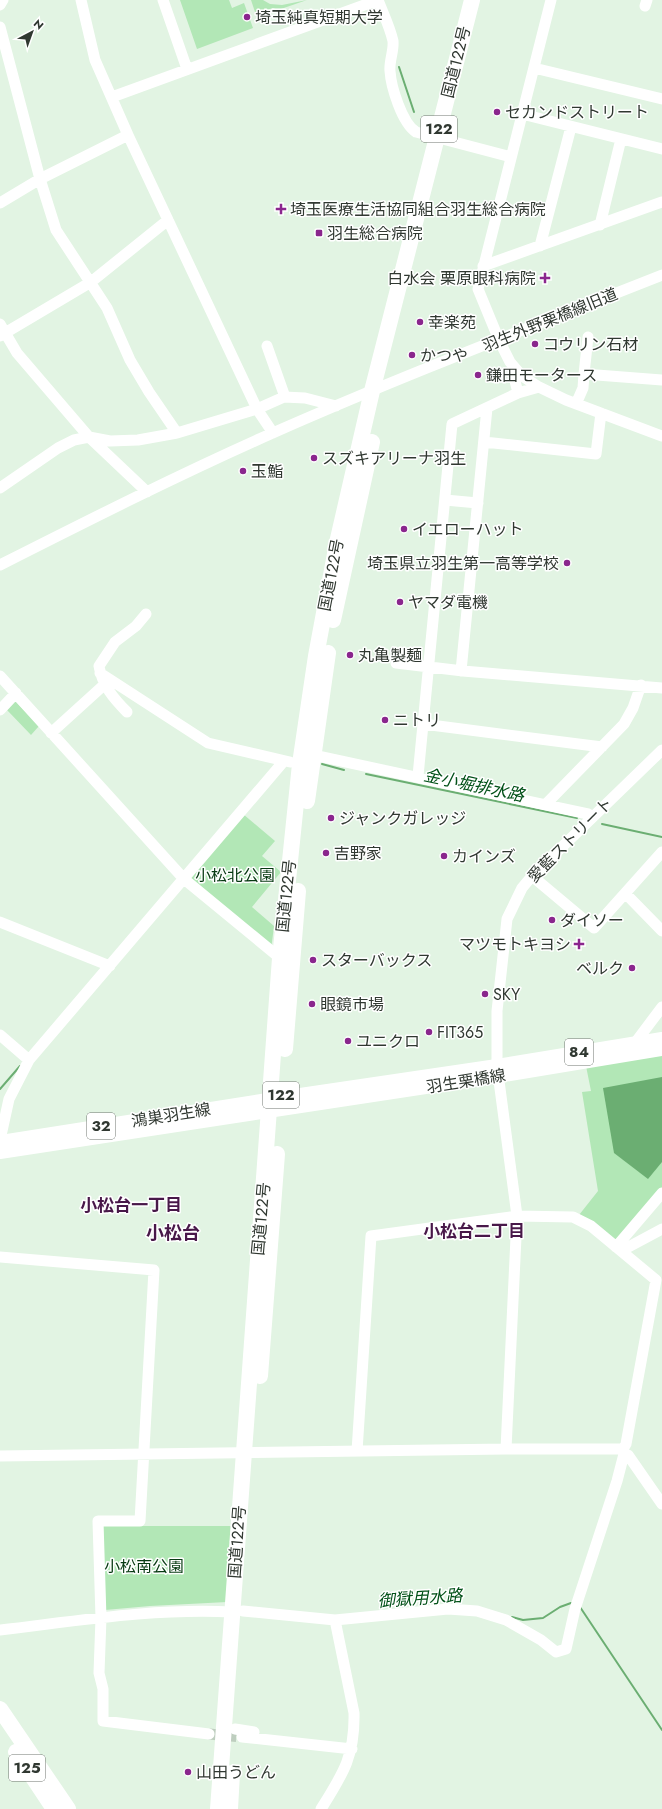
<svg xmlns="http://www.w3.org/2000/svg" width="662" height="1809" font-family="Jost,'Noto Sans JP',sans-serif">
	<rect width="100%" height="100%" fill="#e2f4e3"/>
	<path fill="#b2e7b6" d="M180,0H229L232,8L244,3L253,28L197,49Z
		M251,0H263L270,4L282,5L307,0L278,10L273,8L260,12L263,20L258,21Z
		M15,701L39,726L31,735L7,710Z
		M243,814L275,841L262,856L281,872L252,907L274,926L271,950L188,879Z
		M662,1054V1189L618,1242L579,1215L598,1191L582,1092L591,1091L586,1066Z
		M101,1526H231L227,1602L150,1606L105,1610Z"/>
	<path fill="#6bae72" d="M662,1077V1162L648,1179L614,1153L603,1088Z"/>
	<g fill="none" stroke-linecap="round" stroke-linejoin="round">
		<path stroke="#6bae72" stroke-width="2" d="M399,67L414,112
			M322,764L344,770
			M366,774L577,818
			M602,824L662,837
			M0,1089L20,1066
			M580,1607L662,1730
			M512,1617L523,1620L543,1618L560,1607L571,1603"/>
		<path stroke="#becebf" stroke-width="11" stroke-dasharray="11 5.5" stroke-linecap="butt" d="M209,1734L242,1737"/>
		<path stroke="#fff" stroke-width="11" d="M81,0L95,60L128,135L257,409L273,433
			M163,0L187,69
			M378,0C383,13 390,27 393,41C394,51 389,61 390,71C391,87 402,123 416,132L511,157
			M551,0L478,289L499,340L510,362L522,376L539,387L566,400L662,436
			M0,5L3,0
			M645,6L647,0
			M0,27L40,179L56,230L107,308L130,360L149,392L177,433
			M534,68L662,99
			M112,97L378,0
			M522,114L662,149
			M0,203L40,179L128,135
			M600,225L621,139
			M540,246L571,127
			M483,266L662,202
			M0,324L17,353L89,437L147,492
			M0,336L91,282L168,220
			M588,337L584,374L662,380
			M267,346L285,397
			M518,393L539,387
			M576,404L583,388L584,374
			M484,442L596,454L601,413
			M0,488L58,448L74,440L89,437L110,441L138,440L177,433L257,409L284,397L305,398L336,406
			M445,500L478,503
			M0,565C91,519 182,473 275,432C402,376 533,326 662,275
			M396,663L463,671L662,688
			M461,671L487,408
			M100,673L208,743L290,762
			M0,676L184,879L280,958
			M0,710L16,693
			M127,712C114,699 102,685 99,666L115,642L136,626L146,614
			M423,724L602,747
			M51,733L105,684
			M313,755L588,814L593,817
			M418,776L452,424L518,393L515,381
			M546,804L624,724L633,708L641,685
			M532,876L594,928L662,852
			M626,894L662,931
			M0,922L110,966
			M0,1035L29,1060
			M635,1043L662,1007
			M0,1140L9,1099L29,1060L284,761
			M616,1247L662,1193
			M621,1251L662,1229
			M0,1257L154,1270L140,1521H98L101,1618L99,1673L103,1689V1721L209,1734
			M357,1451L371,1236L517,1216L573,1217L591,1226L656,1280L626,1444L623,1449H506
			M624,1454L628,1455L662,1504
			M0,1456L506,1449L517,1216L497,1066V1011L507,919L522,888L532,876L662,750
			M243,1611L335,1620L354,1713C355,1756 343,1774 321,1809
			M335,1620L448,1609L477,1611L506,1620L541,1640L556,1652L566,1649L575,1609L617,1481L624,1454L623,1449
			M0,1630C77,1621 154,1608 232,1612
			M235,1729L254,1732
			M242,1737L352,1749"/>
		<path stroke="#fff" stroke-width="14" d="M0,1142L280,1098L497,1066L662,1039
			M0,1152L498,1076L662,1049"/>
		<path stroke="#fff" stroke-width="16" d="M333,620L372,442
			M307,801L328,653
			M285,1049L298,891
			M260,1376L277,1154
			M0,1709L68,1809
			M16,1752L54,1809
			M218,1809L280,958L300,764L316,656L337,543L372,391L472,0
			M230,1809L232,1773"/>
	</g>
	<g fill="#8a268d" stroke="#fff" stroke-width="1.5">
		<circle cx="247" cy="17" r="4"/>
		<circle cx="497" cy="112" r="4"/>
		<path d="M279 203h4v4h4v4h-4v4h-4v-4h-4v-4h4z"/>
		<rect x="315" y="229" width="8" height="8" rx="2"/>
		<path d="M543 272h4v4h4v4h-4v4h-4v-4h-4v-4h4z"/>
		<circle cx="420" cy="322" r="4"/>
		<circle cx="535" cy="344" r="4"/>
		<circle cx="412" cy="355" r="4"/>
		<circle cx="478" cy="375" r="4"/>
		<circle cx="314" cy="458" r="4"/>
		<circle cx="243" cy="471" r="4"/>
		<circle cx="404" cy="529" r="4"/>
		<circle cx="567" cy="563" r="4"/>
		<circle cx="400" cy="602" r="4"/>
		<circle cx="350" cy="655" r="4"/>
		<circle cx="385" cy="720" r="4"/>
		<circle cx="331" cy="818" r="4"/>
		<circle cx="326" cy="853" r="4"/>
		<circle cx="444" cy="856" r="4"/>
		<circle cx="552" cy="920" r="4"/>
		<path d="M577 938h4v4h4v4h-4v4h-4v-4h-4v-4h4z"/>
		<circle cx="313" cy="960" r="4"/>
		<circle cx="632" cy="968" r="4"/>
		<circle cx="485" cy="994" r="4"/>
		<circle cx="312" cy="1004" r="4"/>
		<circle cx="429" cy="1032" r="4"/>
		<circle cx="348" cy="1041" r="4"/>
		<circle cx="188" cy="1772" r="4"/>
	</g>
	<g text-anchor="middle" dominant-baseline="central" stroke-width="3" stroke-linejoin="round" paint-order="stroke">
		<g fill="#fff" stroke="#6e746f" stroke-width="1">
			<rect x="421" y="116" width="36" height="26" rx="3"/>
			<rect x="565" y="1039" width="28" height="26" rx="3"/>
			<rect x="263" y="1082" width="36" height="26" rx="3"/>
			<rect x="87" y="1113" width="28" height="26" rx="3"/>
			<rect x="9" y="1755" width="36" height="26" rx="3"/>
		</g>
		<g font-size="15" font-weight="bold" fill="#303831">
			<text x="439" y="129">122</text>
			<text x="579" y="1052">84</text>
			<text x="281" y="1095">122</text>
			<text x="101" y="1126">32</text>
			<text x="27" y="1768">125</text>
		</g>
		<g font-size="16" fill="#303831" stroke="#fff" text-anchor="start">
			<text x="255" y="17">埼玉純真短期大学</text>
			<text x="505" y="112">セカンドストリート</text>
			<text x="290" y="209">埼玉医療生活協同組合羽生総合病院</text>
			<text x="327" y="233">羽生総合病院</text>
			<text x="536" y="278" text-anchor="end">白水会 栗原眼科病院</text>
			<text x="428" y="322">幸楽苑</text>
			<text x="543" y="344">コウリン石材</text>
			<text x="420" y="355">かつや</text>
			<text x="486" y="375">鎌田モータース</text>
			<text x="322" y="458">スズキアリーナ羽生</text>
			<text x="251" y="471">玉鮨</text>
			<text x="412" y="529">イエローハット</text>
			<text x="559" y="563" text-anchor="end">埼玉県立羽生第一高等学校</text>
			<text x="408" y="602">ヤマダ電機</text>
			<text x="358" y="655">丸亀製麺</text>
			<text x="393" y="720">ニトリ</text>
			<text x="339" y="818">ジャンクガレッジ</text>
			<text x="334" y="853">吉野家</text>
			<text x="452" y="856">カインズ</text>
			<text x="560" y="920">ダイソー</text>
			<text x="571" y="944" text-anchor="end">マツモトキヨシ</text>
			<text x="321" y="960">スターバックス</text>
			<text x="624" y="968" text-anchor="end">ベルク</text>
			<text x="493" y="994">SKY</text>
			<text x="320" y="1004">眼鏡市場</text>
			<text x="437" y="1032">FIT365</text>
			<text x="356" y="1041">ユニクロ</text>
			<text x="196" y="1772">山田うどん</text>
		</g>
		<g font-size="16" fill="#303831" stroke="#fff">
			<text transform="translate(456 62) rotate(-76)">国道122号</text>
			<text transform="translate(550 320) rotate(-22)">羽生外野栗橋線旧道</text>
			<text transform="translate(331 575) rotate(-79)">国道122号</text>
			<text transform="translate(570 840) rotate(-45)">愛藍ストリート</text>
			<text transform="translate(286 896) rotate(-84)">国道122号</text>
			<text transform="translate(466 1081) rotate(-9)">羽生栗橋線</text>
			<text transform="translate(171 1115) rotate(-9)">鴻巣羽生線</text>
			<text transform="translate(261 1219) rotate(-85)">国道122号</text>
			<text transform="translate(237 1542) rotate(-86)">国道122号</text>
		</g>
		<g font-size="16" fill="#063911" stroke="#fff">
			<text x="235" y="875">小松北公園</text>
			<text x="144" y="1566">小松南公園</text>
		</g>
		<g font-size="17" font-style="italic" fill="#025118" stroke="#fff">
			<text transform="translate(474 785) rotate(12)">金小堀排水路</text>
			<text transform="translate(420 1598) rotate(-4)">御獄用水路</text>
		</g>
		<g font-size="17" font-weight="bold" fill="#481849" stroke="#fff">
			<text x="131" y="1205">小松台一丁目</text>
			<text x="474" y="1231">小松台二丁目</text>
		</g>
		<g font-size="18" font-weight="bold" fill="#481849" stroke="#fff">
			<text x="173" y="1233">小松台</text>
		</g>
	</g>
	<g transform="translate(32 32) rotate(41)" stroke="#ffffff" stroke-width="3" paint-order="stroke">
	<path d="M0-3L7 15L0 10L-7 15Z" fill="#303831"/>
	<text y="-6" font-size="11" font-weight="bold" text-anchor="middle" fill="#303831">N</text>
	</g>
</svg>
